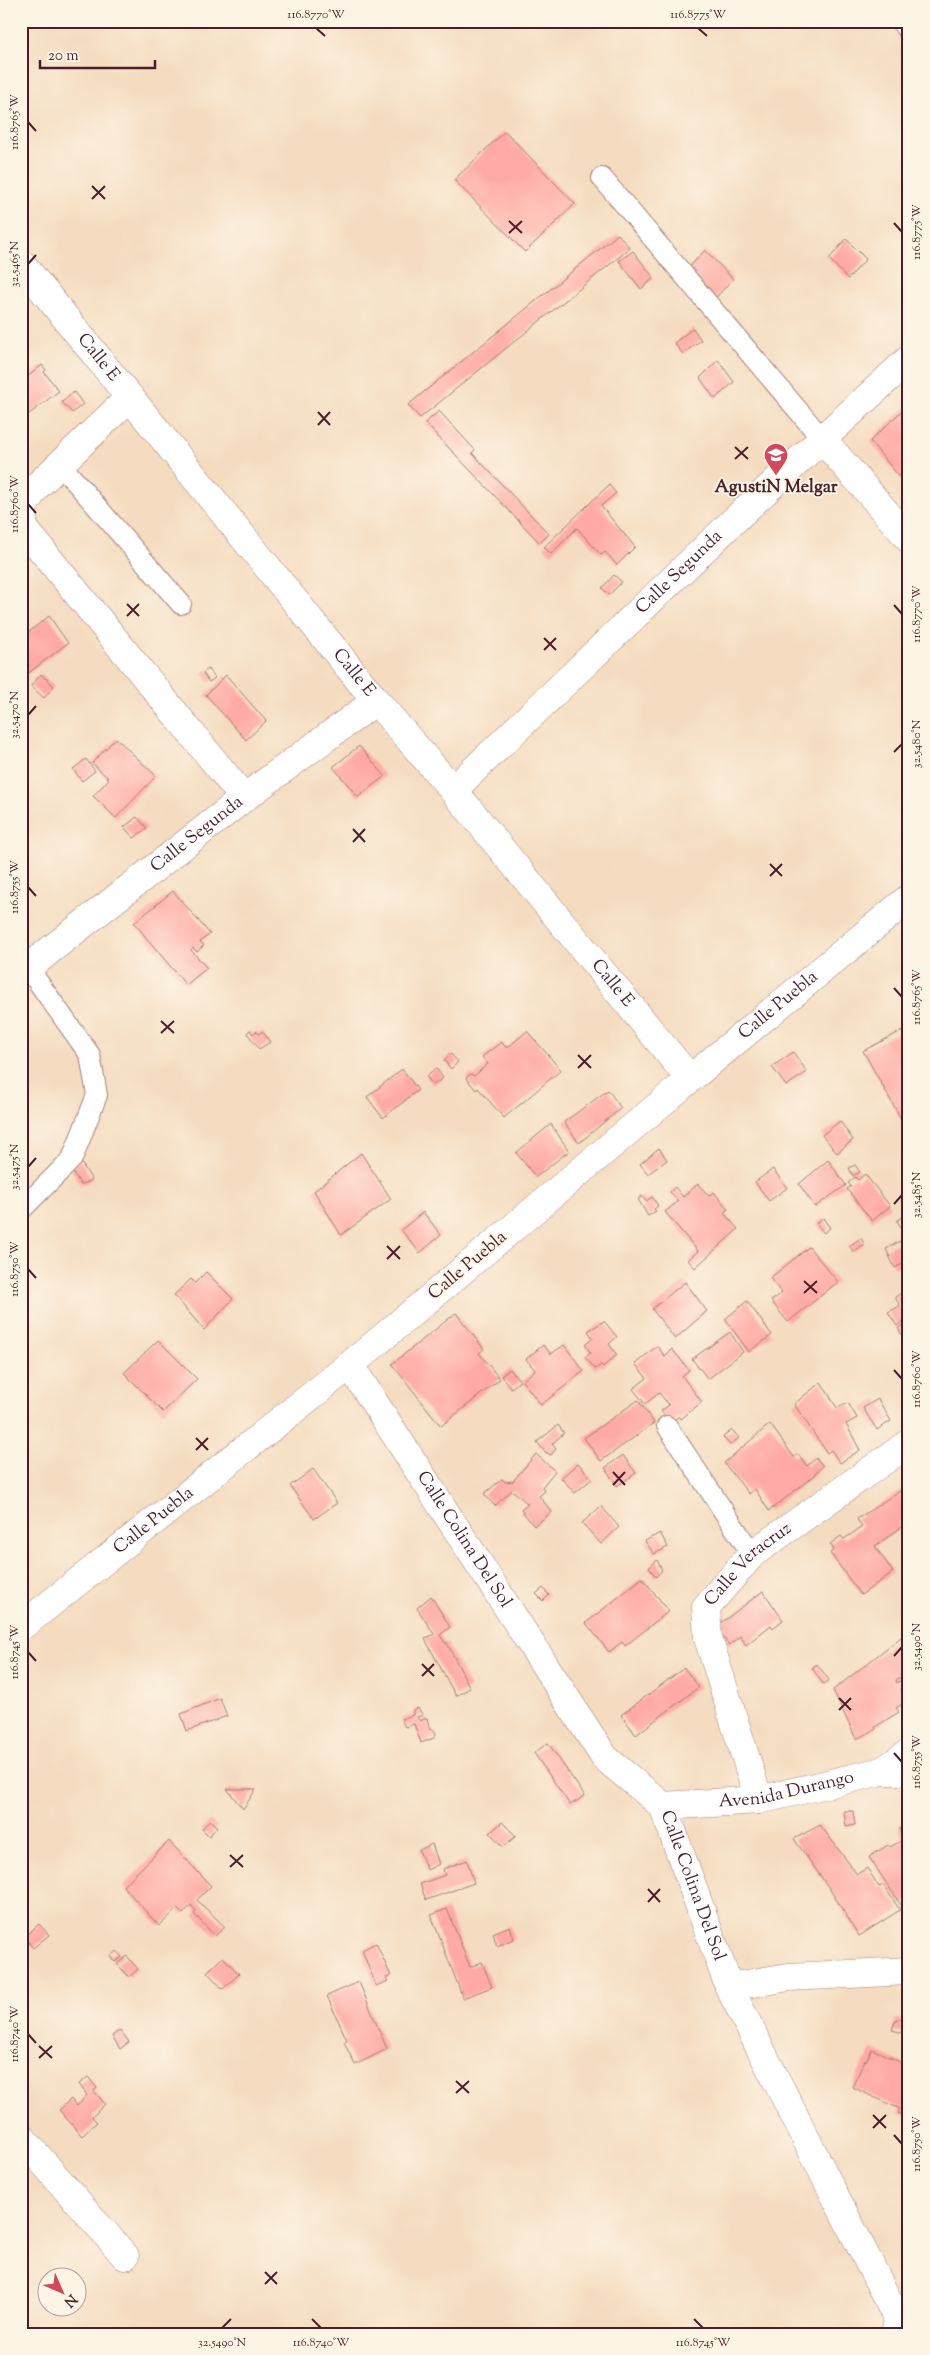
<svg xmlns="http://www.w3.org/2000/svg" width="930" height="2355" font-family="'Sorts Mill Goudy',serif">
	<rect width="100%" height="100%" fill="#fcf5e5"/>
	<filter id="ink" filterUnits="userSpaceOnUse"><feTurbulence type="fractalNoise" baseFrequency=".02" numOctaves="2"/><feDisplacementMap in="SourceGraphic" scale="10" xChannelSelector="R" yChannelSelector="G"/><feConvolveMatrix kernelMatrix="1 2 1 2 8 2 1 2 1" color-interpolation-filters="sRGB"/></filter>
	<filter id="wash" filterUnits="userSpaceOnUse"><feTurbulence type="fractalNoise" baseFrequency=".0096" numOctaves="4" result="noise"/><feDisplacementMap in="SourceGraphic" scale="20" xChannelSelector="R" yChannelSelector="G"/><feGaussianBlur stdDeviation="1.12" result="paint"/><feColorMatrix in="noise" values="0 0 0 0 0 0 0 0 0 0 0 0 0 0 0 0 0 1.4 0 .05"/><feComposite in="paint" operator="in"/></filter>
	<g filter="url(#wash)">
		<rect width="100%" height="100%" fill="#f5dcc0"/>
		<g id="blocks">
			<path fill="#ffaaa4" d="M505,131L575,204L525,252L454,180Z
				M618,234L630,248L420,418L408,405Z
				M846,239L866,259L848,279L829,259Z
				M705,250L733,279L704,310L676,282Z
				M633,251L654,278L641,289L619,261Z
				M693,328L701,340L683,354L674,343Z
				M718,360L734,382L715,399L700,378Z
				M42,365L46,370L44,372L59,391L24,418L21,414V382Z
				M74,392L83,404L72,413L62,402Z
				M909,404V489L870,441Z
				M439,411L475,450L472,453L549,534L540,543L425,423Z
				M609,485L616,493L601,506L635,547L617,565L605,552L601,555L577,528L551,554L544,547Z
				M614,575L622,582L609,595L602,588Z
				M49,616L68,643L22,678L26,682L21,686V638Z
				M208,669L215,678L209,682L203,673Z
				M41,674L54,686L44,698L31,686Z
				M226,675L266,721L246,740L206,695Z
				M116,738L156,776L116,818L93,796L109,779L92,763Z
				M359,746L385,776L358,797L333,767Z
				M86,759L95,771L82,781L73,769Z
				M137,817L147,828L134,838L124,827Z
				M173,891L210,934L200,942L204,945L197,952L193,948L191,950L207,968L186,985L134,923Z
				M909,1027V1133L863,1051Z
				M250,1030L253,1034L256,1031L259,1034L262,1031L270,1042L259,1049L247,1033Z
				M527,1031L561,1070L504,1118L478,1088L476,1090L466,1078L471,1074L474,1076L488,1064L482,1057L501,1042L507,1048Z
				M793,1052L807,1072L786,1086L772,1067Z
				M451,1054L458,1062L451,1069L444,1060Z
				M436,1068L443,1078L433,1085L426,1076Z
				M402,1069L418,1090L383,1118L367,1097Z
				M608,1090L621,1108L579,1143L564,1122Z
				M840,1121L853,1140L837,1153L822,1135Z
				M551,1124L569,1151L536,1177L516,1153Z
				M659,1148L667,1160L648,1174L640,1164Z
				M361,1153L391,1199L341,1235L314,1191Z
				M828,1160L846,1185L815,1207L799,1184Z
				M80,1161L92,1180L81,1185L71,1169Z
				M855,1165L860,1172L853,1176L849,1168Z
				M773,1169L787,1188L769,1201L755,1182Z
				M865,1174L890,1206L872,1221L847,1189L851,1186L848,1183L855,1177L858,1180Z
				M698,1184L709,1196L714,1192L728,1209L724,1213L738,1229L695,1268L688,1260L698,1251L665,1212L678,1201L670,1192L675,1187L683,1197Z
				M909,1193V1209L901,1200Z
				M642,1196L646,1201L652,1197L658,1206L654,1209L656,1211L648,1216L638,1199Z
				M423,1212L441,1235L420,1253L401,1230Z
				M902,1217L908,1226L903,1230L897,1221Z
				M823,1218L830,1228L824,1233L816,1223Z
				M861,1238L864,1244L854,1252L849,1246Z
				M906,1238L909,1244V1260L895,1268L886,1249Z
				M809,1247L838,1282L788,1322L771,1301L782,1293L770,1278Z
				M206,1272L233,1299L204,1330L174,1295L191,1279L195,1283Z
				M685,1282L707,1311L675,1339L652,1309Z
				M909,1288V1318L897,1326L888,1312L900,1306L895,1297Z
				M747,1301L772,1335L749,1352L725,1319Z
				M456,1313L484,1349L479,1353L500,1379L441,1426L392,1364Z
				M604,1321L617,1337L609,1344L617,1355L603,1367L601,1365L595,1369L585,1357L591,1353L585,1345L593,1338L588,1331Z
				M904,1325L907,1331L901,1334L898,1328Z
				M730,1332L743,1352L708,1379L692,1359Z
				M158,1340L197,1379L163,1412L124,1373Z
				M543,1345L551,1354L564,1345L584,1371L541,1405L522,1381L535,1370L526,1359Z
				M657,1346L665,1356L672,1349L689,1370L682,1376L702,1402L681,1419L679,1416L671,1423L661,1411L669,1405L659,1393L645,1404L633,1389L647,1378L635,1364Z
				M510,1369L520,1381L511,1388L501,1376Z
				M821,1382L837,1408L848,1403L857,1418L846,1424L860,1450L840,1463L831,1450L827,1453L794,1404Z
				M878,1399L891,1421L877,1430L863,1408Z
				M638,1400L654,1423L601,1461L584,1438Z
				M770,1424L794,1457L798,1454L807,1466L816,1458L823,1466L814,1474L815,1475L769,1511L755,1489L749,1494L724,1463Z
				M558,1425L564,1433L552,1444L556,1449L551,1455L545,1452L537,1442Z
				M732,1430L739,1438L730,1445L723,1437Z
				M536,1454L555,1471L542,1487L545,1491L539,1496L552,1512L534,1526L521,1510L528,1504L512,1490L495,1506L484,1494L502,1479L505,1482L513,1481Z
				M623,1455L636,1473L617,1486L605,1468Z
				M578,1463L592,1479L575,1493L561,1478Z
				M313,1469L337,1503L314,1519L290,1486Z
				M909,1485V1522L875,1546L893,1572L861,1595L830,1553L834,1550L830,1544L841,1536L844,1539L862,1527L857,1519Z
				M601,1506L619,1527L601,1544L582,1523Z
				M660,1533L668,1547L654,1554L645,1541Z
				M657,1560L662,1570L656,1577L649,1568Z
				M642,1578L669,1611L625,1646L622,1642L609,1652L586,1623Z
				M543,1588L549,1595L543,1601L536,1594Z
				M763,1591L783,1620L773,1628L771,1625L746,1645L740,1636L729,1645L721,1635L717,1626Z
				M431,1596L450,1627L440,1635L445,1643H447L470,1688L456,1696L425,1639L434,1634L417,1608Z
				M909,1631V1672L896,1680L897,1683L903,1679L907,1686L901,1689L907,1701L896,1708L899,1712L875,1727L876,1729L856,1739L833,1690Z
				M817,1664L829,1680L823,1684L812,1668Z
				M684,1668L699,1687L636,1735L621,1715Z
				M220,1698L227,1716L187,1731L181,1714Z
				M418,1708L423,1715L417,1717L420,1721L427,1718L430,1730L433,1729L436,1733L434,1738L421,1743L414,1724L405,1727L401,1719L413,1715V1710Z
				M548,1743L585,1796L570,1805L534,1753Z
				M227,1789H256L243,1809Z
				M844,1811H853L855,1825L846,1827Z
				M210,1820L217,1827L209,1836L202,1829Z
				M502,1822L516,1836L503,1847L490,1833Z
				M820,1825L857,1874L867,1868L879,1887L883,1885L900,1910L859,1936L829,1888L794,1839Z
				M904,1826L909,1829V1901L901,1905L869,1857L888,1845L890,1847L903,1840L899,1829Z
				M169,1841L211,1886L197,1900L225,1927L215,1936L194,1914L196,1911L191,1905L183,1914L177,1909L159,1926L123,1886Z
				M432,1844L439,1864L427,1870L419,1850Z
				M467,1860L474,1883L426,1900L420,1884L445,1875L443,1869Z
				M447,1909L470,1967L482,1962L492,1987L463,1998L431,1915Z
				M39,1924L49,1935L33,1948L24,1937Z
				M510,1926L514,1939L497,1946L493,1933Z
				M376,1943L391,1976L386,1978L388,1981L376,1986L362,1950Z
				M117,1951L122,1957L115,1962L110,1956Z
				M127,1956L138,1969L129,1977L117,1964Z
				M223,1957L239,1974L223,1989L207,1972Z
				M359,1982L387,2049L355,2065L344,2042L347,2040L327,1996Z
				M896,2019L906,2020L907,2022L903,2033L892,2030Z
				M120,2030L129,2042L120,2049L112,2036Z
				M872,2049L909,2066V2117L898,2113L900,2109L852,2087L865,2060L866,2061Z
				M88,2077L97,2088L94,2091L105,2104L92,2117L97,2122L82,2136L59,2110L71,2099L77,2106L87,2095L79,2084Z"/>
		</g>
	</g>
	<g filter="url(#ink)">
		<use href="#blocks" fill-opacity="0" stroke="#a07e76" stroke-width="1"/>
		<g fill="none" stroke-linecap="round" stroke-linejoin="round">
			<defs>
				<path id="lane" d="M900,21L909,31
					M602,178L823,440
					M60,464L181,604
					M21,1210L72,1159L97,1095L90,1055L28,968
					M667,1426L752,1554"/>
				<g id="street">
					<path d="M130,397L35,488L23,508V527L244,798"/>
					<path d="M823,440L909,539"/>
					<path id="s1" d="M21,973L244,798L376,701"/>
					<path id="s2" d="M690,1079L909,898"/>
					<path id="s3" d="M21,1627L350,1365"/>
					<path d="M882,1771L909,1753"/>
					<path id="s4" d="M759,1800L708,1638L706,1607L752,1554L909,1443"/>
					<path id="s5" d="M663,1806L729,1987L897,2318L896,2334"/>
					<path d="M729,1987L789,1977L909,1971"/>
					<path d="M21,2137L125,2256"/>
				</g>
				<g id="secondary">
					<path id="s6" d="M21,263L376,701L453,790L690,1079L350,1365L605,1758L663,1806L759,1800L882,1771H909"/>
					<path id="s7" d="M453,790L746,509L909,359"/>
				</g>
			</defs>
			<use href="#lane" stroke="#a07e76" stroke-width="22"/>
			<use href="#street" stroke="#a07e76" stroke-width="29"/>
			<use href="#secondary" stroke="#a07e76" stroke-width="29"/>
			<use href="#lane" stroke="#fff" stroke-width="20"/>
			<use href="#street" stroke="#fff" stroke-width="28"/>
			<use href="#secondary" stroke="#fff" stroke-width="28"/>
		</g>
	</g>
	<path fill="none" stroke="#4a1f2b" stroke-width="2" d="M316,28L325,36M698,28L707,36M28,122L36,131M92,186L105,199M92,199L105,186M509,221L522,233M894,223L902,232M509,233L522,221M28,264L36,255M318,412L330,425M318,425L330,412M735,447L748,459M735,459L748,447M28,504L36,513M127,604L139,616M894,605L902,614M127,616L139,604M544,638L556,650M544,650L556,638M28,715L36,706M894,752L902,744M353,829L365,842M353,842L365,829M770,864L782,876M770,876L782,864M28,887L36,896M894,988L902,997M161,1021L174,1033M161,1033L174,1021M578,1055L591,1068M578,1068L591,1055M28,1167L36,1158M894,1204L902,1195M387,1246L400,1259M387,1259L400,1246M28,1269L36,1278M804,1281L817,1293M804,1293L817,1281M894,1370L902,1379M196,1438L208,1450M196,1450L208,1438M613,1472L625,1485M613,1485L625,1472M28,1652L36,1661M894,1656L902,1647M422,1664L434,1676M422,1676L434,1664M839,1698L851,1710M839,1710L851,1698M894,1753L902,1762M230,1855L243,1867M230,1867L243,1855M648,1889L660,1902M648,1902L660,1889M28,2034L36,2043M39,2046L52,2058M39,2058L52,2046M456,2081L469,2093M456,2093L469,2081M873,2115L886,2128M873,2128L886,2115M894,2135L902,2144M265,2272L277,2284M265,2284L277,2272M312,2319L321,2328M694,2319L703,2328M222,2328L231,2319"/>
	<defs>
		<symbol id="school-pin" viewBox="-11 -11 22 30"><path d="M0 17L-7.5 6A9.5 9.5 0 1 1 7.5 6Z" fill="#d1495b" stroke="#fcf5e5"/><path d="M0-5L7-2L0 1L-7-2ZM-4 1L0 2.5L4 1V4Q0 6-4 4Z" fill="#fff"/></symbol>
	</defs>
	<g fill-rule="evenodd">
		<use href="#school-pin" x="762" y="441" width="28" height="38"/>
	</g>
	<g text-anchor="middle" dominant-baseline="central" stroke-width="4" stroke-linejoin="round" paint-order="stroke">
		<g font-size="18" fill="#4a1f2b" stroke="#fcf5e5">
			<text stroke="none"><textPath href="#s6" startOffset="122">Calle E</textPath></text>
			<text stroke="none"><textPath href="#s7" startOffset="314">Calle Segunda</textPath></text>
			<text stroke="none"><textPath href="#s6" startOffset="528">Calle E</textPath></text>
			<text stroke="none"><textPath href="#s1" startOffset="224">Calle Segunda</textPath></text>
			<text stroke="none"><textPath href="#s6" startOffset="932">Calle E</textPath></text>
			<text stroke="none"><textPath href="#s2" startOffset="115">Calle Puebla</textPath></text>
			<text transform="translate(468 1266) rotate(-40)">Calle Puebla</text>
			<text stroke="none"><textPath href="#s3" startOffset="170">Calle Puebla</textPath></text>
			<text stroke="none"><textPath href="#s6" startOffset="1708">Calle Colina Del Sol</textPath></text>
			<text stroke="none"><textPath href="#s4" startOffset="261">Calle Veracruz</textPath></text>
			<text stroke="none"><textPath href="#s6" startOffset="2168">Avenida Durango</textPath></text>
			<text stroke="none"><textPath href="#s5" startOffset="85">Calle Colina Del Sol</textPath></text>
		</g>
		<g font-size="18" font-weight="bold" fill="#4a1f2b" stroke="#fcf5e5">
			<text x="776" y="488">AgustiN Melgar</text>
		</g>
	</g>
	<rect width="930" height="2355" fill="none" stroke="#fcf5e5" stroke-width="55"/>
	<g transform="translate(62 2292) rotate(135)"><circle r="24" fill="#fcf5e5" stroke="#b59f9b"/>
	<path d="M0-4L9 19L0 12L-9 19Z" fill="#d1495b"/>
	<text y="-8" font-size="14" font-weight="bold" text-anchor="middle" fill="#4a1f2b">N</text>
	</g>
	<path d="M40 60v8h115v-8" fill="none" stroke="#4a1f2b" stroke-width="2.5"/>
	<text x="48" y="60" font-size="15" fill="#4a1f2b" stroke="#fcf5e5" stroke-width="4" paint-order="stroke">20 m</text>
	<rect x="28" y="28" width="874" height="2300" fill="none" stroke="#4a1f2b" stroke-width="2"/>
	<g font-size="12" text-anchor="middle" fill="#4a1f2b">
		<text x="316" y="18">116.8770°W</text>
		<text x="698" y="18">116.8775°W</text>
		<text transform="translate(14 122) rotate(-90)" y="4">116.8765°W</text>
		<text transform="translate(916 232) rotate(-90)" y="4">116.8775°W</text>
		<text transform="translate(14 264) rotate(-90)" y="4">32.5465°N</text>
		<text transform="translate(14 504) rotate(-90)" y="4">116.8760°W</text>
		<text transform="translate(916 614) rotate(-90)" y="4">116.8770°W</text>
		<text transform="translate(14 715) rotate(-90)" y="4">32.5470°N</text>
		<text transform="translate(916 744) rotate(-90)" y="4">32.5480°N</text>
		<text transform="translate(14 887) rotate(-90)" y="4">116.8755°W</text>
		<text transform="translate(916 997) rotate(-90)" y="4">116.8765°W</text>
		<text transform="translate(14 1167) rotate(-90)" y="4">32.5475°N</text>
		<text transform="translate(916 1195) rotate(-90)" y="4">32.5485°N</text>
		<text transform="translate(14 1269) rotate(-90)" y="4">116.8750°W</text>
		<text transform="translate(916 1379) rotate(-90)" y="4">116.8760°W</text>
		<text transform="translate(916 1647) rotate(-90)" y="4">32.5490°N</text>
		<text transform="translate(14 1652) rotate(-90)" y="4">116.8745°W</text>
		<text transform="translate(916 1762) rotate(-90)" y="4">116.8755°W</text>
		<text transform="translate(14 2034) rotate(-90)" y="4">116.8740°W</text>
		<text transform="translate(916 2144) rotate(-90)" y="4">116.8750°W</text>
		<text x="222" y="2346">32.5490°N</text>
		<text x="321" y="2346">116.8740°W</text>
		<text x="703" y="2346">116.8745°W</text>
	</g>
</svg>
